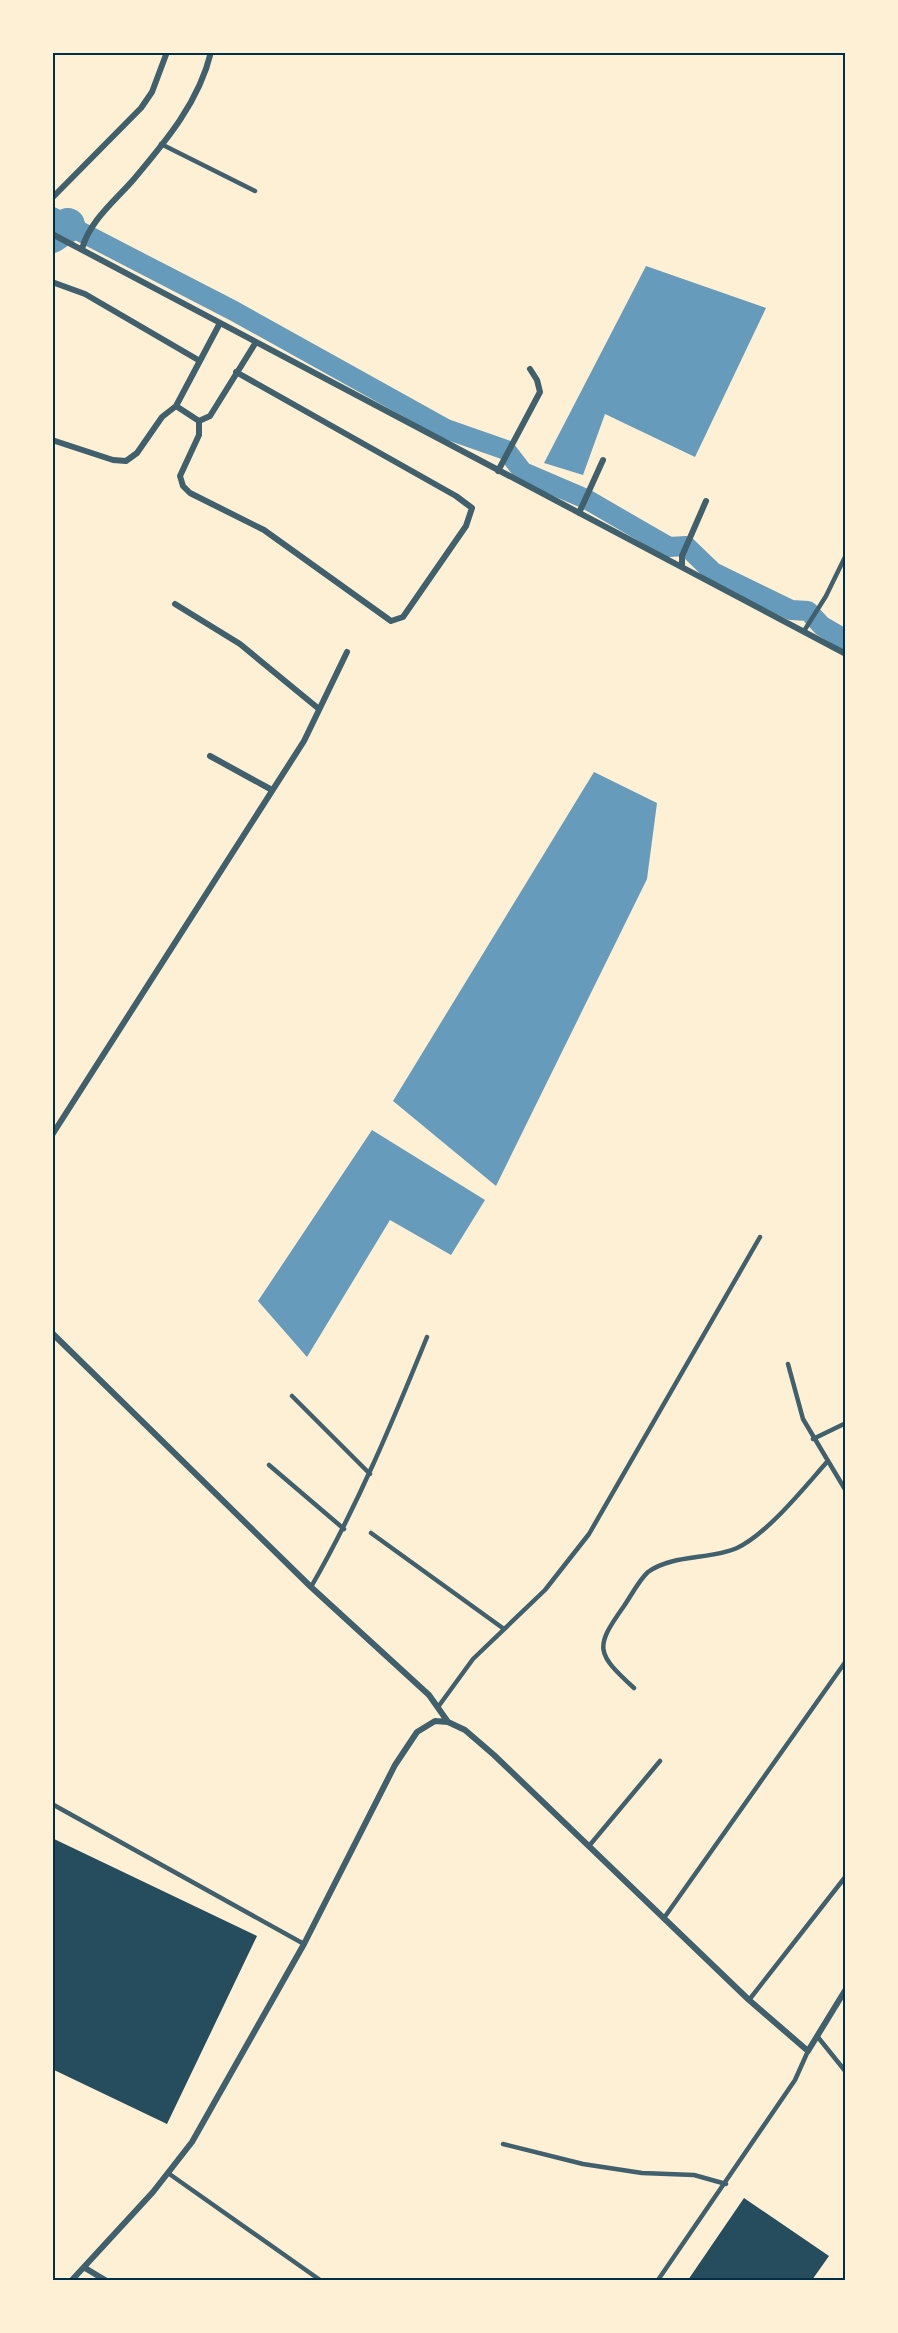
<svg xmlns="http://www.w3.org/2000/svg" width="898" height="2333" font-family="'Varela Round',sans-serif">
	<rect width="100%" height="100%" fill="#fdf0d5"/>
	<path fill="#669bbc" d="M646,266L766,308L695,457L605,414L583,475L544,463Z
		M594,772L657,803L647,879L496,1186L393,1101Z
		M372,1130L485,1200L451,1255L390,1220L307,1357L258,1301Z"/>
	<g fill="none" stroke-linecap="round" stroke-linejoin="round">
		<path stroke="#669bbc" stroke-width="20" d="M52,217L234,311L446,429L506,450L523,472L586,499L669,547L686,546L713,572L791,610L808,611L822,626L846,640"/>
		<path stroke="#669bbc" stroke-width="34" d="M52,236L68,225"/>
	</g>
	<path fill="#264d5e" d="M52,1838L257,1936L167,2124L52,2069Z
		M744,2198L829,2256L812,2280H688Z"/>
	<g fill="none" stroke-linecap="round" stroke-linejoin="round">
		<path stroke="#3f606c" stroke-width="4.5" d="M161,144L255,191
			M804,631L826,596L846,555
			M788,1364L803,1419L846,1491
			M292,1396L370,1474
			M813,1439L846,1423
			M269,1465L344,1529
			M371,1533L504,1629
			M311,1587C357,1507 392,1423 427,1337
			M634,1688C596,1653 594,1648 624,1606C631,1596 639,1580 648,1572C673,1554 710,1560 737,1548C767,1534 804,1488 826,1463
			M438,1707L473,1659L545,1590L589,1534L760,1237
			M52,1804L304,1944
			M589,1846L660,1761
			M664,1918L846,1661
			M749,2000L846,1876
			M817,2036L846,2072
			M503,2144L583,2164L642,2173L694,2175L726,2184
			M168,2173L320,2280
			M658,2280L795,2080L808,2051"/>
		<path stroke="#3f606c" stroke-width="6" d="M52,198L141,108L152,92L167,52
			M52,234L846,654
			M82,249C90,220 115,201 134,179C166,141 199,102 211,52
			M52,282L85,294L200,361
			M176,406L199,421V435L180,476L183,486L190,493L264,530L391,621L403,617L466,526L472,508L456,496L236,372
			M199,421L210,416L256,342
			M52,440L113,460L126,461L137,453L162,417L176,406L220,323
			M498,471L540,392L537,380L530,369
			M579,513L603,460
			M682,567V556L706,501
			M175,604L240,644L319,709
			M210,756L272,790
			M52,1135L304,741L347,652
			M52,1333L311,1587L429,1695L448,1722L465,1730L494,1755L749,2000L808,2051L846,1989
			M85,2268L105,2280
			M72,2280L153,2192L192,2142L304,1944L395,1765L417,1732L435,1721L448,1722"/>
	</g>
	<rect width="898" height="2333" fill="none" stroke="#fdf0d5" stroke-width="108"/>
	<rect x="54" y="54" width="790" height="2225" fill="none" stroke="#003049" stroke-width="2"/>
</svg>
